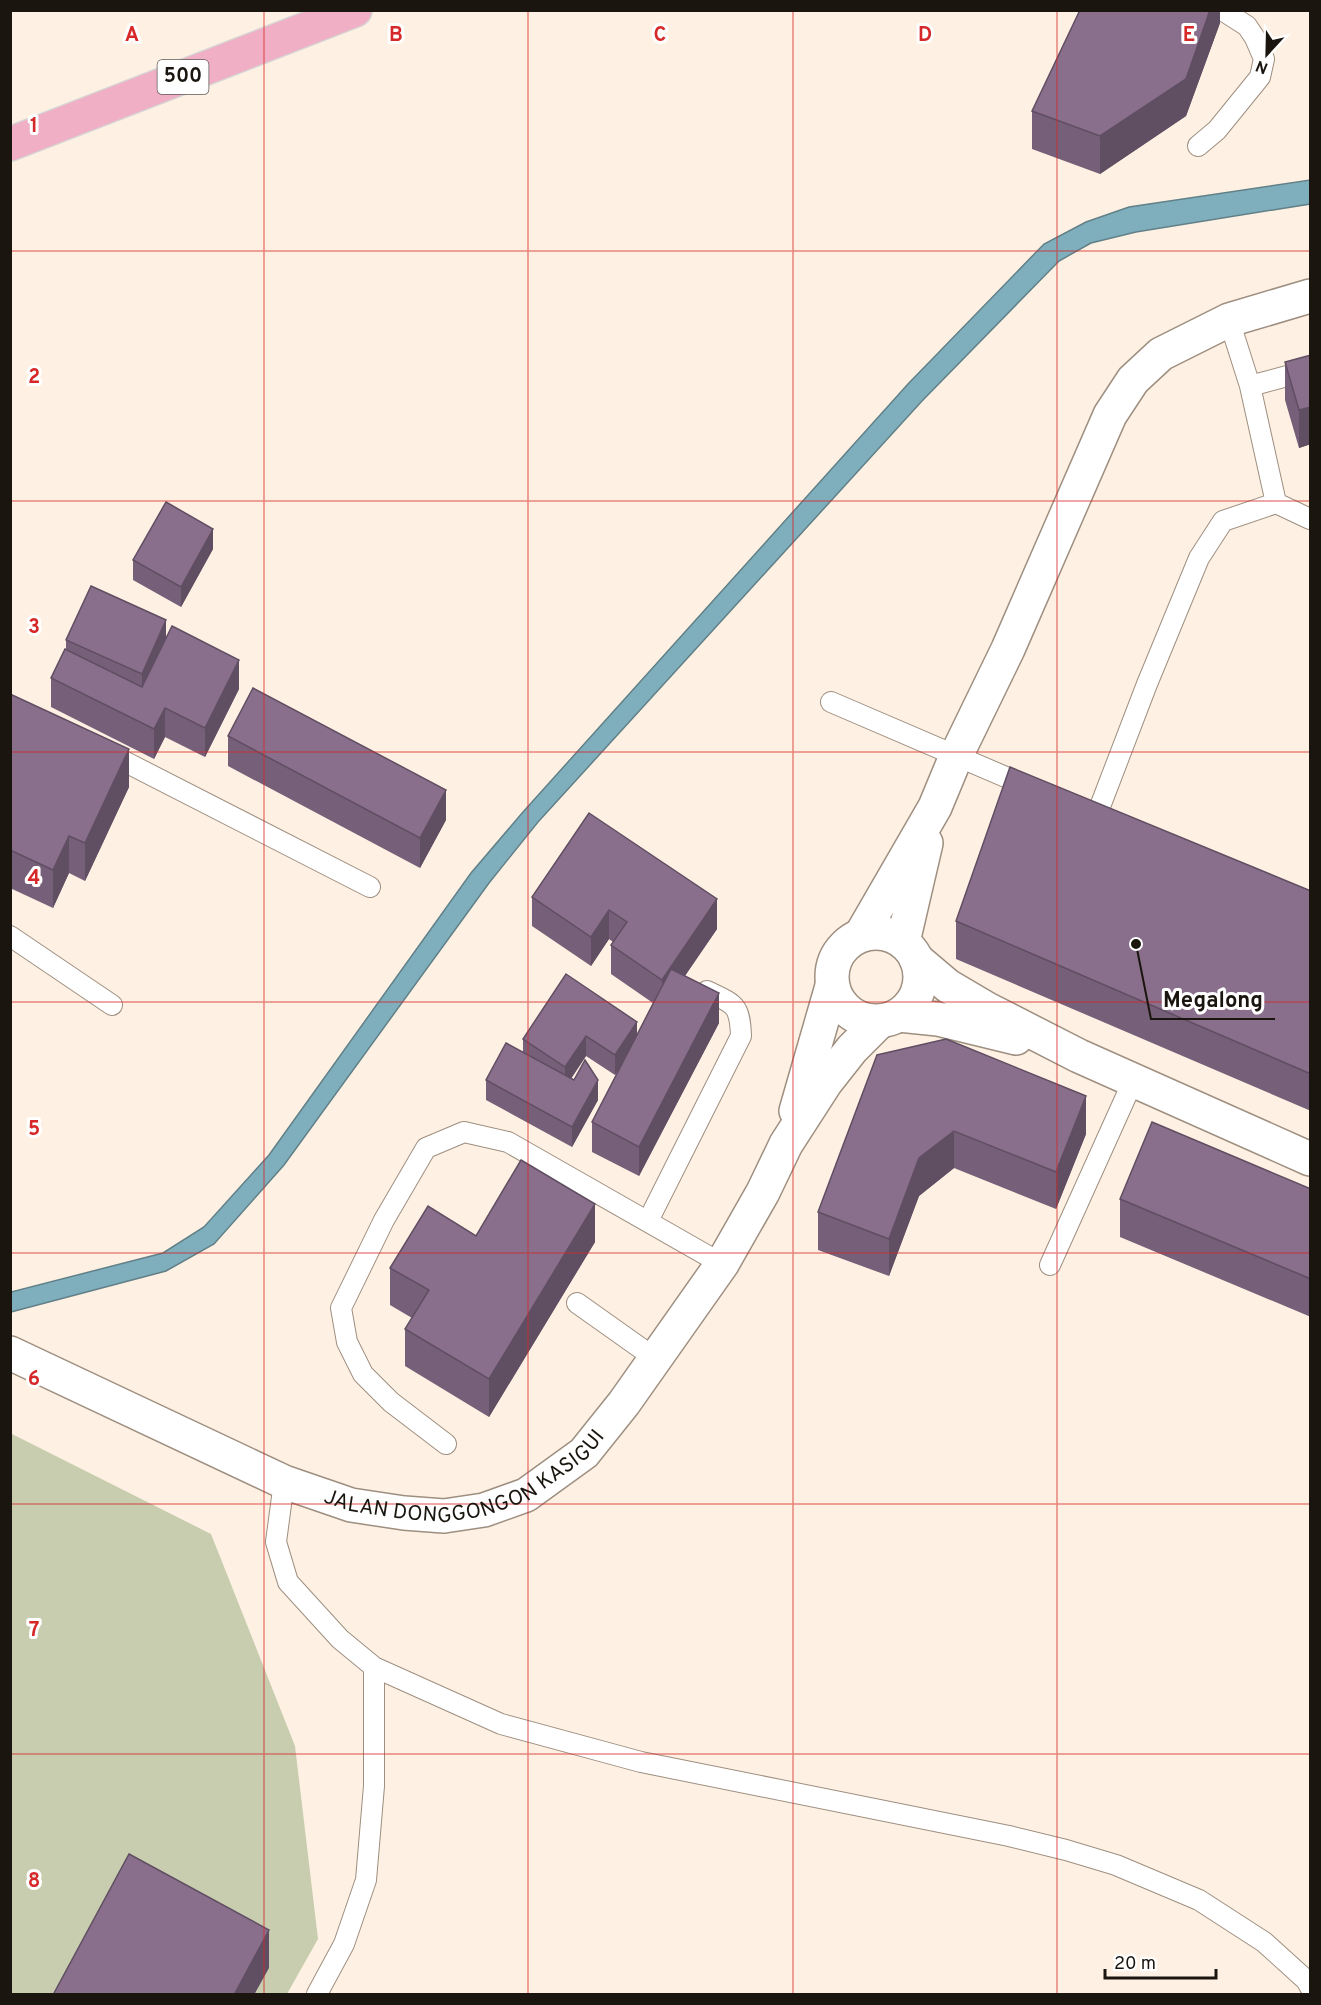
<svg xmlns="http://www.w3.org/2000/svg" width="1321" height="2005" font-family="Overpass,sans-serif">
	<rect width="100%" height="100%" fill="#fef1e3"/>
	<path fill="#c8cdaf" d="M10,1433L211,1534L295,1746L318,1939L287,1994H11Z"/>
	<path fill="#7faebc" stroke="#618088" stroke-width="1.5" d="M1310,180V204L1136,232L1091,243L1059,261L922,401L538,822L489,883L284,1165L214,1244L166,1271L11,1312V1292L163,1253L204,1227L269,1155L471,873L523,812L908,384L1044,244L1086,222L1129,207Z"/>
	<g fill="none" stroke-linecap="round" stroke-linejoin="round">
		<defs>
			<path id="lane" d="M1198,146L1217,130L1260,77L1264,59L1255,38L1247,26L1222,10
				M1229,320L1250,386L1276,503
				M1250,386L1310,370
				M831,702L1029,787
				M106,752L370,887
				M1096,817L1147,684L1199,558L1223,521L1276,503L1310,519
				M10,936L112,1005
				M648,1221L741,1036C740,1004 734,1004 707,991
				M1050,1265L1133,1081
				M577,1303L656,1359
				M446,1444L391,1402L363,1374L347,1342L341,1308L384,1220L426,1148L464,1132L508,1142L722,1264
				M284,1482L276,1542L288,1582L340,1639L374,1667L501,1724L641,1762L1009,1836L1066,1850L1116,1865L1199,1900L1264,1942L1306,1980L1310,1987
				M317,1994L344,1944L366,1880L374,1786V1667"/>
			<path id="street" d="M916,959L948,986L987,1009L1079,1056L1310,1159
				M899,1015L938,1019L1016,1038"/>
			<g id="secondary">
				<circle cx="876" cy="977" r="44"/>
				<path d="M861,935L935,807L957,754L1008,649L1110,415L1133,380L1161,354L1229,320L1310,296"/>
				<path d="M903,942L926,843"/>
				<path d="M796,1111L832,986"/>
				<path id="s1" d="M10,1353L284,1482L351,1505L404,1513L444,1516L484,1510L526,1495L584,1453L624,1403L722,1264L763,1192L786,1144L826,1082L852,1049L879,1022"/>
			</g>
			<path id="primary" d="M10,144L355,10"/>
		</defs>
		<use href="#lane" stroke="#9e8f80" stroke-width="22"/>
		<use href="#street" stroke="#9e8f80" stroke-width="36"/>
		<use href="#secondary" stroke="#9e8f80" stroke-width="36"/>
		<use href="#primary" stroke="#d6d5d4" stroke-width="36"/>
		<use href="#lane" stroke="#fff" stroke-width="20"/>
		<use href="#street" stroke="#fff" stroke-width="33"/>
		<use href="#secondary" stroke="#fff" stroke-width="33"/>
		<use href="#primary" stroke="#f0afc5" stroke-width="33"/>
	</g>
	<path fill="#765f78" d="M1220,10V23L1186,116L1100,174L1032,149V111Z
		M1311,355V444L1299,448L1285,400V362Z
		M213,549L181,607L133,580V560Z
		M166,639L239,689L205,757L165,737L154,759L51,707V678L66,650V640Z
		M10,694L129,787L85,881L69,873L53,908L10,888Z
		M228,736L446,820L420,868L228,766Z
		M1311,891V1111L956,959V921Z
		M532,897L717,929L685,976L719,1023L639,1176L592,1152V1122L621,1066L615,1075L586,1056L571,1079L598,1100L572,1147L486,1100V1080L523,1053V1039L637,1035L653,1003L611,974V945L613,942L609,939L591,966L532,926Z
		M877,1055L1086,1134L1056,1209L954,1168L919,1196L889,1276L818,1250V1212Z
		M1311,1189V1317L1120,1237V1199Z
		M476,1236L595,1242L489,1417L405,1366V1329L412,1318L390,1305V1268Z"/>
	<path fill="#604e62" d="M1210,10H1220V23L1186,116L1100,174V136Z
		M1311,407V444L1299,448V410Z
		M213,529V549L181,607V587Z
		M166,620V640L142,694V674Z
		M239,660V689L205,757V728Z
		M165,708V737L154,759V729Z
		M129,749V787L85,881V843Z
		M446,790V820L420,868V838Z
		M69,836V873L53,908V870Z
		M717,899V929L662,1009V980Z
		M609,910V939L591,966V937Z
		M719,993V1023L639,1176V1147Z
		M637,1022V1042L615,1075V1055Z
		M586,1036V1056L565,1087V1067Z
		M598,1080V1100L572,1147V1127Z
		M1086,1096V1134L1056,1209V1172Z
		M954,1131V1168L919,1196L889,1276V1239L919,1158Z
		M595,1204V1242L489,1417V1379Z
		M269,1930V1968L254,1995H234Z"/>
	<path fill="#896f8c" stroke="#604e62" stroke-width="1.5" d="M1080,10H1210L1186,79L1100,136L1032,111Z
		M1311,355V407L1299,410L1285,362Z
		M166,502L213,529L181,587L133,560Z
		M91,586L166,620L142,674L66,640Z
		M172,626L239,660L205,728L165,708L154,729L51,678L65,649L142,687Z
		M253,688L446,790L420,838L228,736Z
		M10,694L129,749L85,843L69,836L53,870L10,850Z
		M1010,767L1311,891V1074L956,921Z
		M589,813L717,899L662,980L611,945L627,922L609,910L591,937L532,897Z
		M671,969L719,993L639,1147L592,1122Z
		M566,974L637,1022L615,1055L586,1036L565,1067L523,1039Z
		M946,1039L1086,1096L1056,1172L954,1131L919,1158L889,1239L818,1212L877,1055Z
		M506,1043L574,1080L585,1060L598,1080L572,1127L486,1080Z
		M1152,1122L1311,1189V1279L1120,1199Z
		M521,1160L595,1204L489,1379L405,1329L429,1290L390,1268L428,1206L476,1236Z
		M129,1854L269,1930L234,1995H53Z"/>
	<path fill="none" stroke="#d62828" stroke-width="1.5" stroke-opacity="0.55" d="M264,10V1994M528,10V1994M793,10V1994M1057,10V1994M10,251H1310M10,501H1310M10,752H1310M10,1002H1310M10,1253H1310M10,1504H1310M10,1754H1310"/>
	<g text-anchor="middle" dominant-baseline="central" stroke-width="6" stroke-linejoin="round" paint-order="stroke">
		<rect fill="#fff" stroke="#5f5b57" stroke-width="1.5" x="157.5" y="60" width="51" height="34" rx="4.5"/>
		<g font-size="20" font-weight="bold" fill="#1a150f">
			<text x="183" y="77">500</text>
		</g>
		<g font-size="21" fill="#1a150f" stroke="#fff">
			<text stroke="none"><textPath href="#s1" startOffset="498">JALAN DONGGONGON KASIGUI</textPath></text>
		</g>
	</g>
	<g font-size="20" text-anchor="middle" font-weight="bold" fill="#d62828" stroke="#fff" stroke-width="6" stroke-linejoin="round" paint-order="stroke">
		<text x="132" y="41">A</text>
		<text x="396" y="41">B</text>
		<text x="660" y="41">C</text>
		<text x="925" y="41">D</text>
		<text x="1189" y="41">E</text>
		<text x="34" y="132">1</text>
		<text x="34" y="383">2</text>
		<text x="34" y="633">3</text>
		<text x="34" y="884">4</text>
		<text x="34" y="1135">5</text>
		<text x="34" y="1385">6</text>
		<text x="34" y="1636">7</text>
		<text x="34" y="1887">8</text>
	</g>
	<path fill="none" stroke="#1a150f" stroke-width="2" d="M1136 944L1151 1019H1275"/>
	<circle fill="#1a150f" stroke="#fff" stroke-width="2" cx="1136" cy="944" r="6"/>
	<g font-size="22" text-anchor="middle" font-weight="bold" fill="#1a150f" stroke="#fff" stroke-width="6" stroke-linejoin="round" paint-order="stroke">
		<text x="1213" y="1007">Megalong</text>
	</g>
	<rect width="1321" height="2005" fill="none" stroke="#1a150f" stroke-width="24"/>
	<g transform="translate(1267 54) rotate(202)" stroke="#ffffff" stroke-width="4.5" paint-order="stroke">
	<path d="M0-4.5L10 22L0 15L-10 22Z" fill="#1a150f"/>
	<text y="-9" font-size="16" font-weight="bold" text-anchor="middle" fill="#1a150f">N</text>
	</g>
	<path d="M1105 1969v9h111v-9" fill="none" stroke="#1a150f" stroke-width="3"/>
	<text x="1114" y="1969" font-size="18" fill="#1a150f" stroke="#ffffff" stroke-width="4.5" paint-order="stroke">20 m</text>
</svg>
